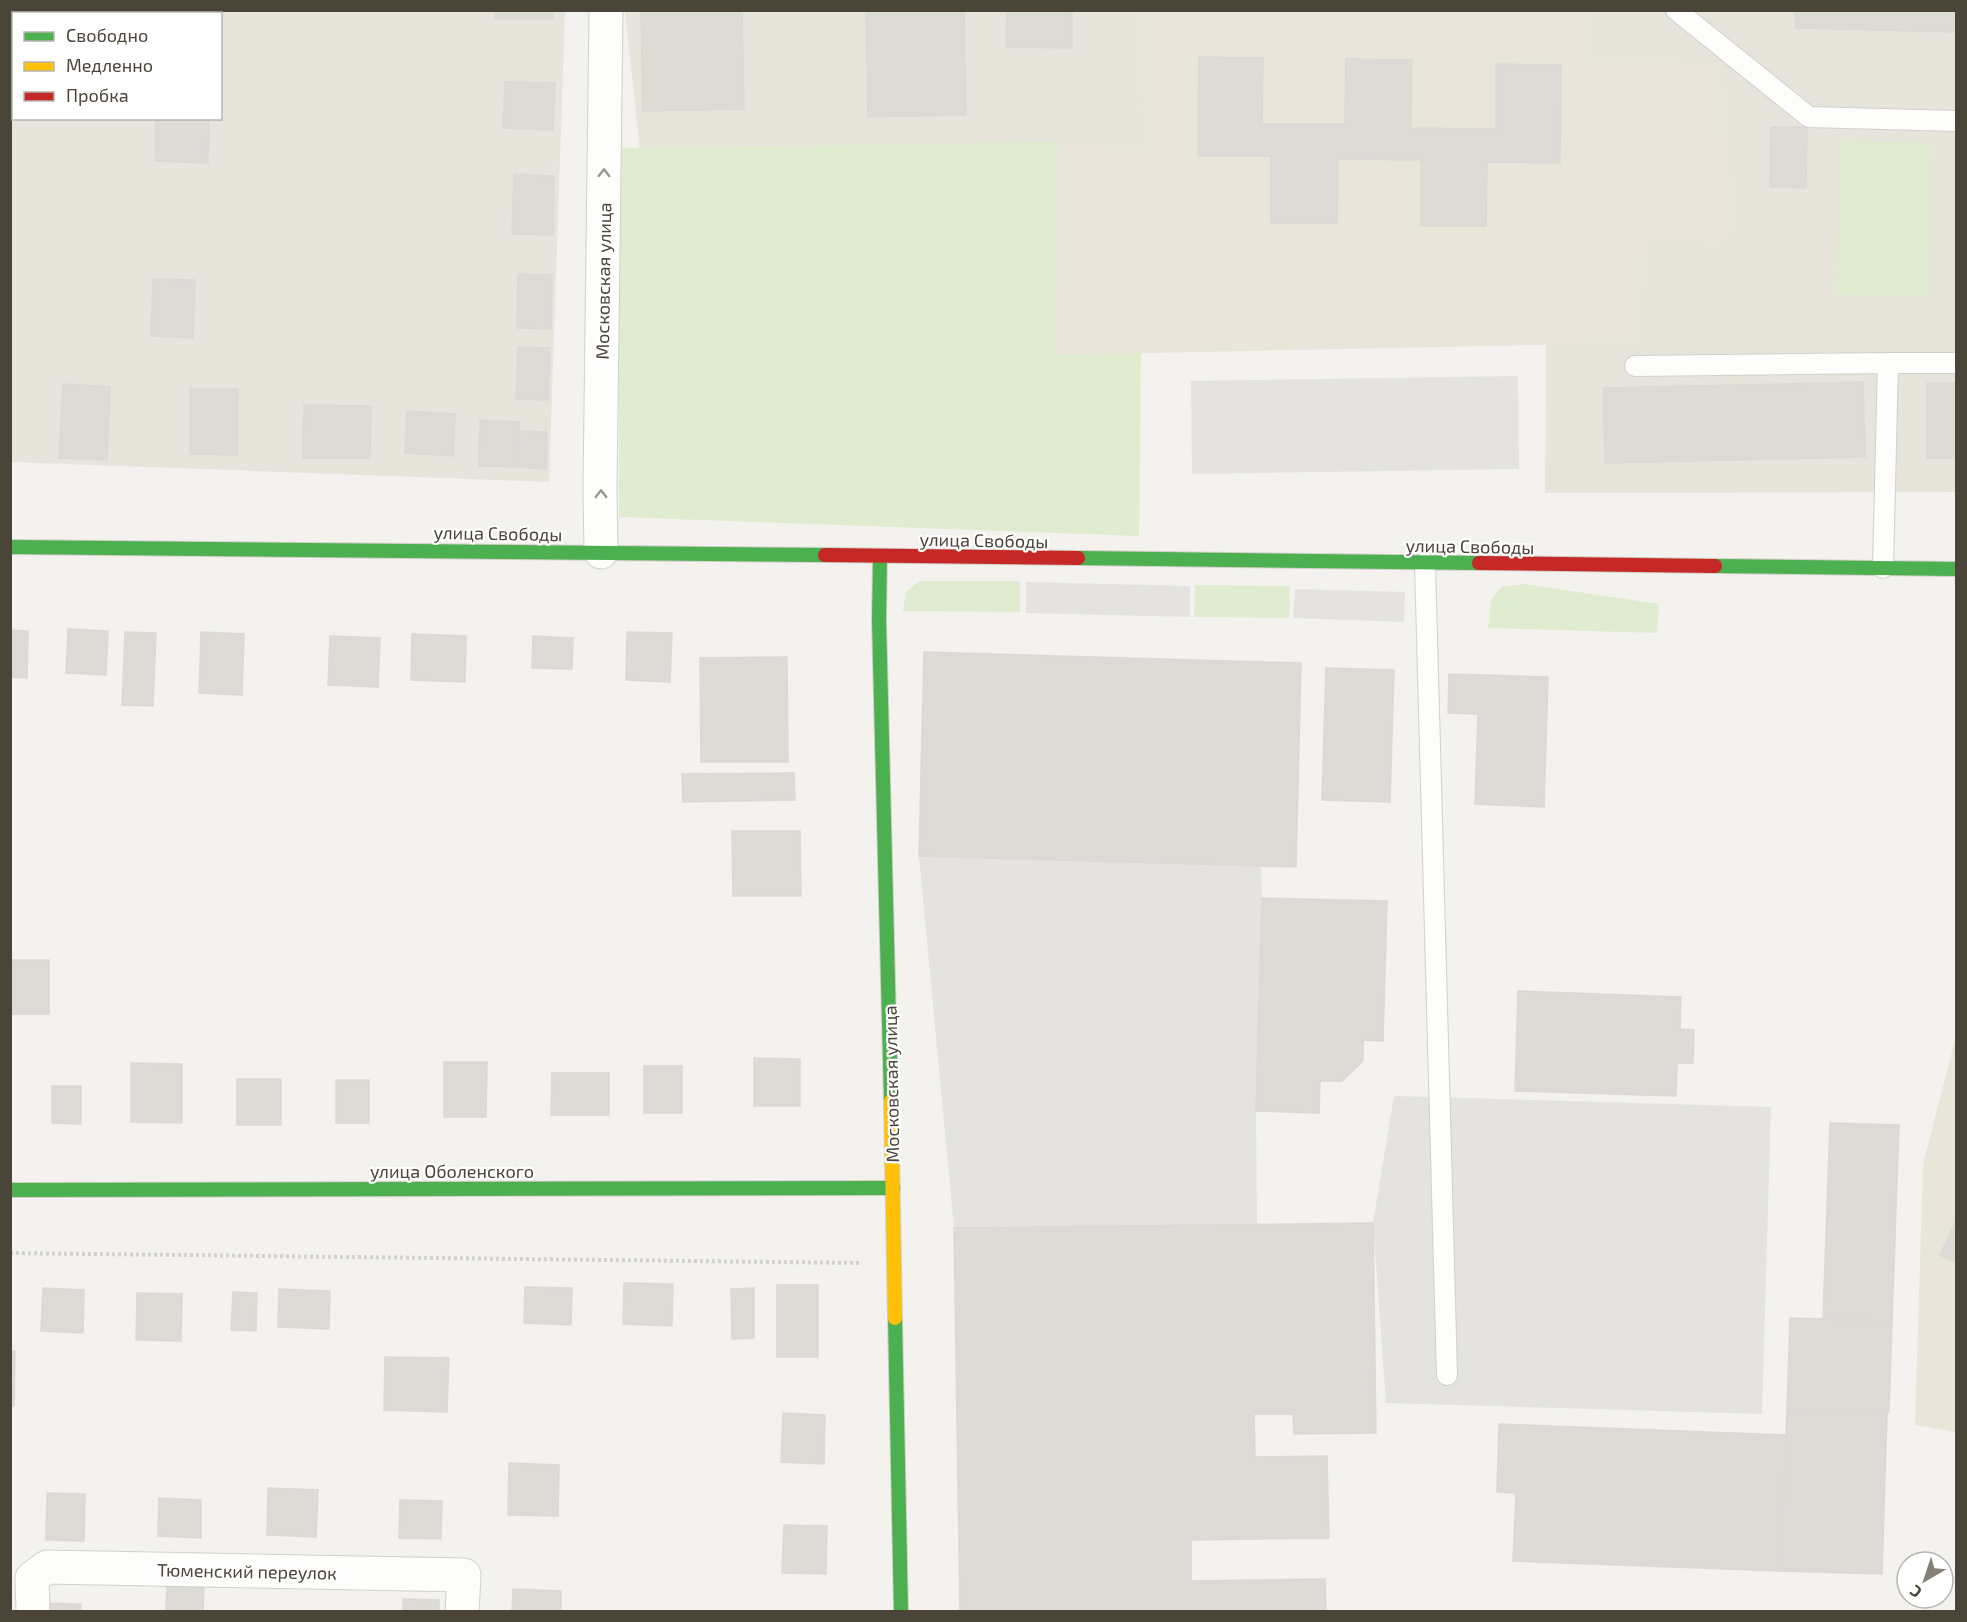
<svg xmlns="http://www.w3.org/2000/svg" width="1967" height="1622" font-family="'Exo 2',sans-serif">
	<rect width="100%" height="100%" fill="#f3f2ee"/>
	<path fill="#e7e4dc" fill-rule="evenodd" d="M11,11H565L549,482L11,462ZM14,14H220V118H14Z
		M625,11H1956V492L1545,493L1546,336L658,320Z"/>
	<path fill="#e9e5da" d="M1140,11H1593V60L1720,62L1736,230L1722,243L1649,242L1636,343L1055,355L1058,142L1142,145Z
		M1956,1036V1432L1915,1425L1923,1164Z"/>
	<path fill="#e0eccf" d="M1840,141L1931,143L1928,296L1837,295Z
		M1058,142L1055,354L1141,353L1139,536L619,517L618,148Z
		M919,581H1020V612L903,611L906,592Z
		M1524,584L1659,604L1657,633L1488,628L1491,599L1502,587Z
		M1195,585L1290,586L1289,618L1194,617Z"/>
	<path fill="#e5e3df" d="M1518,376L1519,469L1192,474L1191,381Z
		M1026,582L1190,586V617L1026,613Z
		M1295,589L1405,592L1404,622L1293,618Z
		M919,856L1261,866L1262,898L1256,1111L1257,1224L954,1228Z
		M1394,1096L1771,1107L1762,1414L1386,1403L1373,1223Z"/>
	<path fill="#dddbd6" stroke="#dcd9d4" stroke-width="1.5" d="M495,10H553V19H495Z
		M641,10H742L744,109L643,111Z
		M866,10H964L966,115L868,117Z
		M1007,10H1072V48L1006,47Z
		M1796,10H1956V32L1795,28Z
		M1199,57L1263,58L1262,124H1345L1346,59L1412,60L1411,128L1496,129V64L1561,65L1560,163L1487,162L1486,226H1421V160L1338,159L1337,223H1271V156H1198Z
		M505,82L555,83L553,130L503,128Z
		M156,118H209L208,163L155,161Z
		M1771,127H1807L1806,188L1770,187Z
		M514,174L554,176L553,235L512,234Z
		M518,274L552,275L551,329L517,328Z
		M153,279L195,280L193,338L151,336Z
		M518,347L550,348L548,400L516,399Z
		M1863,382L1865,457L1605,463L1603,388Z
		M1927,383H1956V458H1927Z
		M63,384L110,387L107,460L59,458Z
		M190,389H238L237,455L190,454Z
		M304,405L371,406L370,458H303Z
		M407,411L455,414L453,456L405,453Z
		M480,420L519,422L518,467L479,466Z
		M519,431L547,432L546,469L518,467Z
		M68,629L108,631L106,675L66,673Z
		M10,630L28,631L27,678L10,677Z
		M125,632L156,633L153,706L122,705Z
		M201,632L244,634L242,695L199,693Z
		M627,632L672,633L670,682L626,680Z
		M412,634L466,636L465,682L411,680Z
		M330,636L380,638L378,687L328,685Z
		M533,636L573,638L572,669L532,668Z
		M924,652L1301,663L1296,867L919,856Z
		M787,657L788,762H701L700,658Z
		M1326,668L1394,670L1390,802L1322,800Z
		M1449,674L1548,677L1544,807L1475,804L1478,714L1448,713Z
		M794,773L795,800L683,802L682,774Z
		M732,831H800L801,896H733Z
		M1262,898L1387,901L1383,1041L1363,1040V1061L1342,1081H1320L1319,1113L1256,1111Z
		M10,960H49V1014H10Z
		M1518,991L1681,997L1680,1029L1694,1030L1693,1063H1677L1676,1096L1515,1091Z
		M754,1058L800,1059V1106H754Z
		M444,1062H487L486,1117H444Z
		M131,1063L182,1064V1123L131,1122Z
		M644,1066H682V1113H644Z
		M552,1073H609V1115H551Z
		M237,1079H281V1125H237Z
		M336,1080H369V1123H336Z
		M52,1086H81V1124L52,1123Z
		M1830,1123L1899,1125L1892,1321L1823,1319Z
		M1956,1221V1263L1940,1255Z
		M1373,1223L1376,1433L1294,1434L1293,1414H1254L1255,1457L1327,1456L1329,1538L1191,1540V1581L1325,1579L1326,1612H960L954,1228Z
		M624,1283L673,1284L672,1326L623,1324Z
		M777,1285H818V1357H777Z
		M525,1287L572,1288L571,1325L524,1323Z
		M43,1288L84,1290L83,1333L41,1331Z
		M754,1288V1338L732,1339L731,1289Z
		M279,1289L330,1291L329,1329L278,1327Z
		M233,1292L257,1293L256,1331L231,1330Z
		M137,1293L182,1294L181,1341L136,1340Z
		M1790,1318L1892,1321L1889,1412L1787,1409Z
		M10,1351H15L14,1406H10Z
		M385,1357L449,1358L447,1412L384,1410Z
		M1787,1409L1887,1412L1882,1574L1781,1571Z
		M783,1413L825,1415L824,1464L781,1462Z
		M1499,1424L1786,1435L1781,1571L1513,1561L1516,1493L1497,1492Z
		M509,1463L559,1465L558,1516L508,1515Z
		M268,1488L318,1490L316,1537L267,1535Z
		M47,1493L85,1494L84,1541L46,1540Z
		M159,1498L201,1500V1538L158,1536Z
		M400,1500L442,1501L441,1539L399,1538Z
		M784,1525L827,1526L826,1574L782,1573Z
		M167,1586L204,1587L203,1612H166Z
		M513,1589L561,1591V1612H512Z
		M403,1599L439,1600V1612H403Z
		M43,1603L81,1604V1612H42Z"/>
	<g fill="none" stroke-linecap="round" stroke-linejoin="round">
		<defs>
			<path id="lane" d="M1676,10L1809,117L1956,121
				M1635,366L1888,363
				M1425,563L1447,1375
				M1883,568L1888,363H1956"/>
			<path id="street" d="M601,552L600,489L606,10
				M33,1612L32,1578L47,1567L464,1575L462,1612"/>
			<path id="fast" d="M10,547L825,555
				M880,557L879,620L891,1101
				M1078,558L1479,563
				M1715,566L1956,569
				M10,1190L893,1188
				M895,1318L901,1612"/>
			<path id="slow" d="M891,1101L895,1318"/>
			<path id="jam" d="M825,555L1078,558
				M1479,563L1715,566"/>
		</defs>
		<use href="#lane" stroke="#d1d0cb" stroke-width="22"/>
		<use href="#street" stroke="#d1d0cb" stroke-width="35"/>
		<use href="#fast" stroke="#d2cfc5" stroke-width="16"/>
		<use href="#slow" stroke="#d2cfc5" stroke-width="16"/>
		<use href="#jam" stroke="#d2cfc5" stroke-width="16"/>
		<path stroke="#d3d2cc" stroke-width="4" stroke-dasharray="3 3" stroke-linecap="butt" d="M10,1253L862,1263"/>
		<use href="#lane" stroke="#fdfdfc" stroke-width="20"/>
		<use href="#street" stroke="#fdfdfc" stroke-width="33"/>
		<use href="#fast" stroke="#4caf50" stroke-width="14"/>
		<use href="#slow" stroke="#ffc107" stroke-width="14"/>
		<use href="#jam" stroke="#c62828" stroke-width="14"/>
	</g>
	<defs><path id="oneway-chevron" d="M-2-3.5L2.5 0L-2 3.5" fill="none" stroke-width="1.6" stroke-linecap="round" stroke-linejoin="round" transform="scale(1.5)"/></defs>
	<g stroke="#9b9791">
		<use href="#oneway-chevron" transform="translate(604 173) rotate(-89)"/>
		<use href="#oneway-chevron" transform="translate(601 494) rotate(-90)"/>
	</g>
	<g text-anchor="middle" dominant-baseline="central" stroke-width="4.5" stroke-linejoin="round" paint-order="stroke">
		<g font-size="18" fill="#4a4439" stroke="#fff">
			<text transform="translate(603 281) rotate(-89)">Московская улица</text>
			<text transform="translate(498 533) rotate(1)">улица Свободы</text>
			<text transform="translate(984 540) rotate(1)">улица Свободы</text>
			<text transform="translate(1470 546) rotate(1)">улица Свободы</text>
			<text transform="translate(891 1084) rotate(-91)">Московская улица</text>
			<text x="452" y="1171">улица Оболенского</text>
			<text transform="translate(247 1571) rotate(1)">Тюменский переулок</text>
		</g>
	</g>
	<rect width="1967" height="1622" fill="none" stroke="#4a4439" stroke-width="24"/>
	<rect x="12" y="12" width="210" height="108" fill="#ffffff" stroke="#b7b4b0" stroke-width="1.5"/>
	<rect x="24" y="32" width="30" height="9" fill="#4caf50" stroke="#b7b4b0" stroke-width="1.5"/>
	<text x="66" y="42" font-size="18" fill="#4a4439">Свободно</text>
	<rect x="24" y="62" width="30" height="9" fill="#ffc107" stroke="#b7b4b0" stroke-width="1.5"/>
	<text x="66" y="72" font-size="18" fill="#4a4439">Медленно</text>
	<rect x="24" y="92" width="30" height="9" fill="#c62828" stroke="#b7b4b0" stroke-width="1.5"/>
	<text x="66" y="102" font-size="18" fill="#4a4439">Пробка</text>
	<g transform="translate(1925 1580) rotate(219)"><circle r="28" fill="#ffffff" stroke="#b7b4b0" stroke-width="1.5"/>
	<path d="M0-4.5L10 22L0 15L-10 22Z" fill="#858178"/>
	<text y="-9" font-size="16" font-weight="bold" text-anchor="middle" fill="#4a4439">С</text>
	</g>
</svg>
